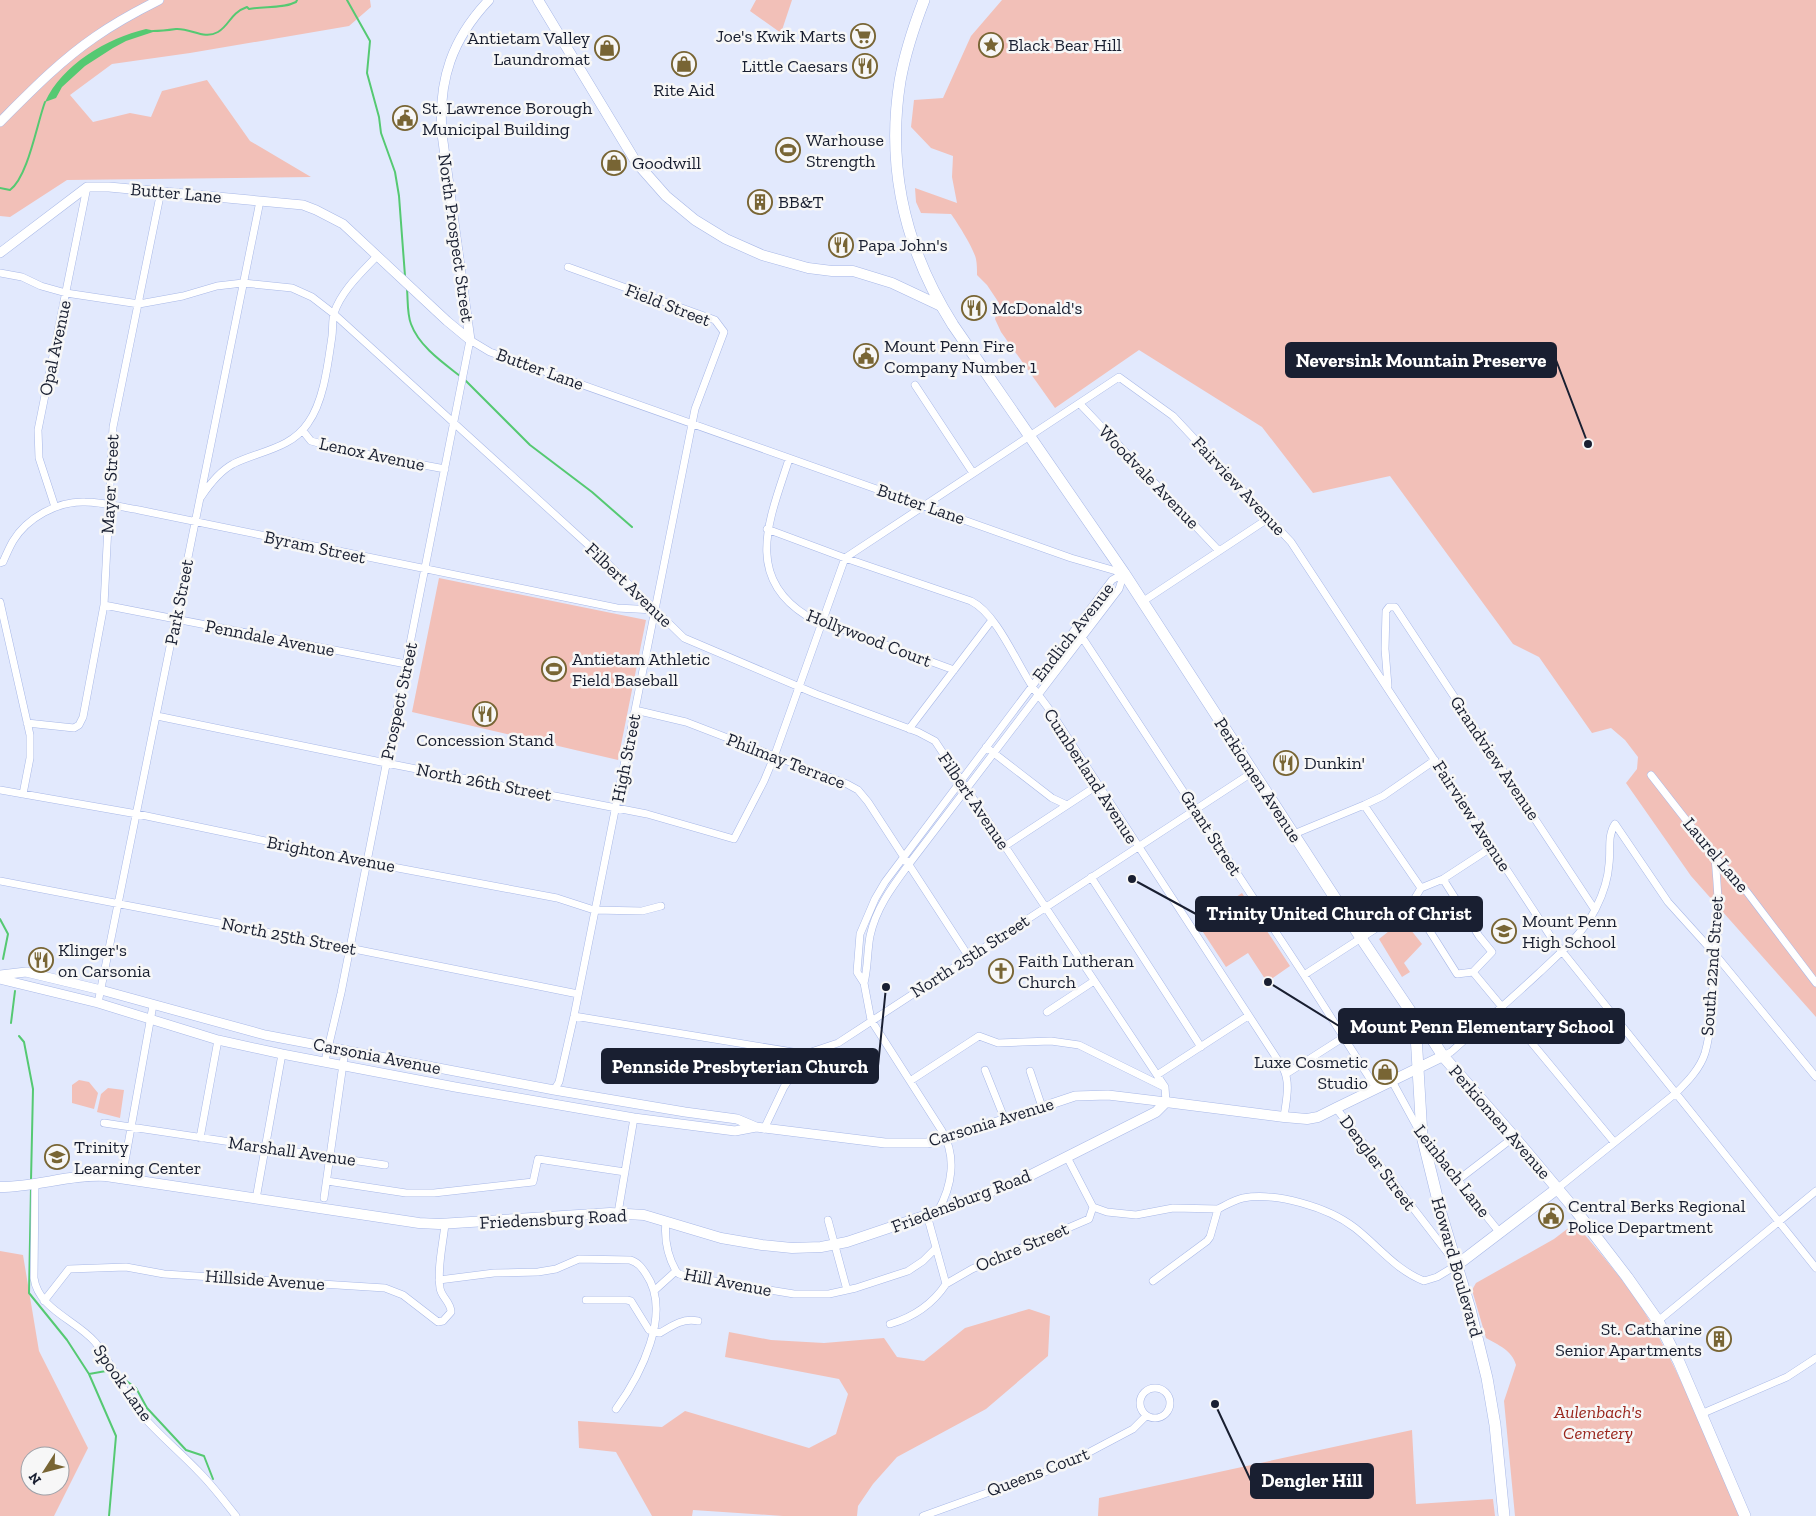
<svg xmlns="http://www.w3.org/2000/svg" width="1816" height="1516" font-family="'Zilla Slab',serif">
	<rect width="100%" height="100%" fill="#e2e9fd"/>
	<path fill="#f2c0b8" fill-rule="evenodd" d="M0,0H370L371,7L349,26L190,53L112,64L70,95L93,122L130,113L151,117L162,91L207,80L250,141L311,177L67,180L10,217L0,216Z
		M756,0H792L781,33L750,11Z
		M1002,0H1816V1017L1691,876L1626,783L1637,769L1638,757L1625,740L1611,728L1592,733L1539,657L1513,644L1390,476L1313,493L1262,427L1139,350L1055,408L1001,332L995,319L999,303L987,285L977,275C977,270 977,264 976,259C974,249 957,222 951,214L921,213L916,202L915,188L957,203L952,177L953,156L931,148L911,127L914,100L943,98L971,36Z
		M439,578L646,620L618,760L412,712Z
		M1242,893L1290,966L1267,982L1248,953L1226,967L1197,923Z
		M1403,920L1422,944L1404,963L1410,972L1402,977L1379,939Z
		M79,1080L89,1082L98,1093L94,1109L72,1103V1085Z
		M108,1088L124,1090L120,1118L97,1112L101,1094Z
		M1575,1223C1600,1253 1632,1289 1651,1323C1686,1384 1711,1451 1740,1516H1515L1504,1401L1516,1365C1512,1350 1498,1345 1486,1338L1472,1290L1476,1283L1554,1239Z
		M0,1251L23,1255L39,1351L88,1448L54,1516H0ZM30,1456H60V1486H30Z
		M1029,1309L1050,1316L1048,1356L986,1409L897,1457L873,1484L858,1506L857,1516H783L693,1510L692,1516H652L616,1452L579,1448L578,1421L662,1427L685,1411L809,1448L836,1434L848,1394L839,1379L725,1357L729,1332L771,1340L824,1343L884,1338L897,1357L924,1361L965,1328Z
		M1412,1430L1416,1504L1493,1499L1495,1516H1098L1099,1498Z"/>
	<path fill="#55c972" d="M146,29L156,31L126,41L113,48L85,66L62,87L56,98L45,102C62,65 107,38 146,29Z"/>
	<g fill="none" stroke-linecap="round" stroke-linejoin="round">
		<path stroke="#55c972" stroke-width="2" d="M347,0L370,41L367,73L379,117L381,133L395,172L399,196L405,276
			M153,31C161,31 169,30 176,29C191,28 204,40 218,32C230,25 230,13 247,7L249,9C265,6 282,9 296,2L297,0
			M0,188L10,190C28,177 37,123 45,102
			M407,289C408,300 407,314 411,324C419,346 442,362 460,376
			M465,380L530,445L592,492L632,527
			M0,919L8,934L3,959
			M11,1023L15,991
			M19,1036L24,1042L33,1089L31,1180
			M31,1187L29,1293L67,1340L89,1374L106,1371L112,1373
			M89,1374L116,1436L109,1516
			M121,1377L136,1388L147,1408L186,1450L204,1456L213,1479"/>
		<defs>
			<path id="minor" d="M0,273L22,277L41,286L66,293L139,304L183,296L217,286L243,283L292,288L312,297L334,314L596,552L684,638L816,694L918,732L935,741L1165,1087L1166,1102
				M915,385L973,473
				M1080,404L1219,551
				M303,431L311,441L349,451L445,469
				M789,459C771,516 742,576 807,616L954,670
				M201,497C209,485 220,471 233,464C259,451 291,449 308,423C324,401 328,363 332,336C333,329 332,320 334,313C342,290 361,273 377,256
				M55,507L39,458L38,430L87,187
				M767,529L845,558L971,601C997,614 1016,662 1032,686C1038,695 1045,703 1051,712L1283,1068C1291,1083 1286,1101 1284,1117
				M0,563L3,562C6,555 9,548 13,541C27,518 57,501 85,502C102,502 121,507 139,510L617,608L655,610
				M0,602L30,735V758L23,794
				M1142,602L1269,518
				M104,605L406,664
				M1076,628L1304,975L1376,1088
				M1388,686L1385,649L1386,611L1389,607H1395L1595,910
				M635,710L686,722L847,784L858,790L868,802L969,957
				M157,716L386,763L647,814L734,839L764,781L774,757L845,558L1119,377L1173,416L1291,542L1553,940L1816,1268
				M27,723L74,728L79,725L83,717L104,605L113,427L161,191
				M909,729L992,620
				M986,747L1052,798L1067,805
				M1651,775L1715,857L1747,892L1816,983
				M0,790L137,814L366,862L557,898L594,910L642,911L661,906
				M1364,805L1421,888
				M1294,834L1364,805L1383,796L1435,760
				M1005,846L1098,785
				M1091,877L1201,1047
				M1443,879L1479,936L1492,952L1473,972L1614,1142
				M0,881L349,948L578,994
				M1412,903L1457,974L1473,972
				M1304,975L1406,909L1412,903L1421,888L1443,879L1492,847
				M864,983C868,968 867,952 870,936C876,908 892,887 909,864L1119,589L1124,573
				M98,1003L260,201
				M1047,1012L1094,981
				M574,1016L805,1054L838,1043L1253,772
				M1443,1056L1451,1052C1480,1026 1510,1000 1539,973C1560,953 1583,934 1596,908C1603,894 1608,880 1609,864C1611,850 1607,836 1615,824L1668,902L1714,953L1816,1077
				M325,1061L341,993L470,340L490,352L1071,558L1123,573
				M985,1070L1005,1120
				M1030,1071L1042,1107
				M1286,1074L1344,1037
				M1157,1075L1248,1016
				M910,1081L979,1036L998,1043L1051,1041L1079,1045L1162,1086
				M1392,1081L1422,1136L1500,1233
				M554,1090L559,1082L574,1016L692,424L695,409L724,332L715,320L568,267
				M104,1123L385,1165
				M764,1129L784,1087L805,1054
				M200,1138L218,1040
				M1067,1157L1093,1207
				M122,1178L153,1005
				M1458,1180L1514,1137
				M327,1181L406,1193H434L533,1182L538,1159L625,1172
				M35,1184L34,1278C38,1309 76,1320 95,1342C113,1364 122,1391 140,1413C158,1434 180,1452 199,1472C213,1486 224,1501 236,1516
				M1558,1188L1676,1093C1687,1082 1700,1069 1705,1053C1714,1021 1712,986 1714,953C1722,927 1717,884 1715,857
				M324,1198L345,1050
				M256,1199L282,1054
				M1093,1207L1107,1212L1136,1215L1173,1208L1218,1209
				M938,1211C952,1186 957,1157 942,1131L871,1020L864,983L857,972L860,934L875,899L885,882L1112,580L1124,573
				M618,1213L634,1118
				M828,1220L847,1290
				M666,1221C664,1240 667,1255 676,1271
				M676,1271L679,1274L690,1277L794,1294H829L856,1288L908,1271L923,1261L936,1248
				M439,1280L494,1273L538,1272L556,1269L579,1259L630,1260C638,1262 642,1268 646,1274C673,1313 640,1376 616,1409
				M1153,1281L1207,1241L1210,1237L1218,1209C1226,1205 1234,1200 1243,1198C1276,1192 1328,1207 1355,1228C1378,1246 1396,1270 1424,1281L1437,1277L1457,1265L1336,1108
				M946,1284L972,1269L1089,1219L1093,1207
				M655,1290L676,1271
				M586,1300H627L631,1301L649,1330L660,1333C673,1325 683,1318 698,1321
				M44,1301L69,1269L126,1267L164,1274L385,1288L403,1295L438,1322L443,1321L451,1312C451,1302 441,1297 440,1288C437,1268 443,1244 445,1224
				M1658,1321L1816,1191
				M890,1324C914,1317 932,1305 946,1284L927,1215
				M1140 1403a15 15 0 1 1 30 0a15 15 0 1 1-30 0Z
				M1701,1414L1787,1377L1816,1358
				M923,1516L1067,1464L1133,1429L1146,1416"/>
			<path id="tertiary" d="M0,122C30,92 60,61 95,37C115,23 137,11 159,0
				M0,253L87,187H109L303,205L316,210L343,224L447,321L470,340
				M470,340L442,134C438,80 452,39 489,0
				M0,975L26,972L101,990L265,1035L554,1090L685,1112L737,1119L756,1127L885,1143H927L946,1139L1075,1096L1108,1095L1166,1102
				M0,979L98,1003L218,1040L282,1054L455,1087L634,1118L735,1131L756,1127"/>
			<path id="secondary" d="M538,0L636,162L666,196L695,220L726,239L762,255L808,268L832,271H853L892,283L941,306
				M0,1187C36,1187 71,1174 106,1176L419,1223L439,1224L610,1213L644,1215L721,1238L762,1245L792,1248L821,1247L847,1242L927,1215L1019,1181L1156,1112L1166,1102L1284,1117L1307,1119L1318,1117L1336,1108L1443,1056"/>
			<path id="primary" d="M924,0C914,26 905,53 900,81C886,169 905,249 953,325L1124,573L1361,938L1415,1018L1421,1022L1443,1056L1514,1137L1577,1212L1627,1277L1658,1321L1679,1362L1745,1516
				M1415,1018L1422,1136L1441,1213L1470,1309L1487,1378L1495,1425L1504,1516
				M1457,1265L1558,1188"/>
		</defs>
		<use href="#minor" stroke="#a8b8e7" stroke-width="8"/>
		<use href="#tertiary" stroke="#a8b8e7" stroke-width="10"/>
		<use href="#secondary" stroke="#a8b8e7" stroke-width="11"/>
		<use href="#primary" stroke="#a8b8e7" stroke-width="12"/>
		<use href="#minor" stroke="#fff" stroke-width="7"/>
		<use href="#tertiary" stroke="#fff" stroke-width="9"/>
		<use href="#secondary" stroke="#fff" stroke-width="10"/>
		<use href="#primary" stroke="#fff" stroke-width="11"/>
	</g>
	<defs>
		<symbol id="supermarket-ring" viewBox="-11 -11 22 22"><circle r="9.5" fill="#f7f7f7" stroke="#786534" stroke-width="1.5"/><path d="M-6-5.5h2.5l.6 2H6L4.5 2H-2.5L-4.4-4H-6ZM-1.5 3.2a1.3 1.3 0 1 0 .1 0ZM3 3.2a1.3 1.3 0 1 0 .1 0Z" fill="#786534"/></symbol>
		<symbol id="sight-ring" viewBox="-11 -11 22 22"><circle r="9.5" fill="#f7f7f7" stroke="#786534" stroke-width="1.5"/><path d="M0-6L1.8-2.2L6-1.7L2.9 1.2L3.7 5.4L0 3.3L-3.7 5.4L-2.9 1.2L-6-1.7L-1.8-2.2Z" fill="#786534"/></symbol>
		<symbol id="shop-ring" viewBox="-11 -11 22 22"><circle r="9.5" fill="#f7f7f7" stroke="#786534" stroke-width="1.5"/><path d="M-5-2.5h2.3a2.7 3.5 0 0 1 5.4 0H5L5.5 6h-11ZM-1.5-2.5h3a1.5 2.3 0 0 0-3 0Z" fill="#786534"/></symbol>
		<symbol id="restaurant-ring" viewBox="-11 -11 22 22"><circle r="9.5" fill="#f7f7f7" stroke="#786534" stroke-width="1.5"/><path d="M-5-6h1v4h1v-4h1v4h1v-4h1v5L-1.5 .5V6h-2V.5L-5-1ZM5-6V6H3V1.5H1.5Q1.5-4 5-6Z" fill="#786534"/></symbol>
		<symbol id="civic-ring" viewBox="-11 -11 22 22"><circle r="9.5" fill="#f7f7f7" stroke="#786534" stroke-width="1.5"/><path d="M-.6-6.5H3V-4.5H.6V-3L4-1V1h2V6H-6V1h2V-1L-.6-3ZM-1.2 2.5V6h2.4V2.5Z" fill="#786534"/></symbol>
		<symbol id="stadium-ring" viewBox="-11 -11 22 22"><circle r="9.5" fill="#f7f7f7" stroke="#786534" stroke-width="1.5"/><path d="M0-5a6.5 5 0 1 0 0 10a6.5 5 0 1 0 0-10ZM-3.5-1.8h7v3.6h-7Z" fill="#786534"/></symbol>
		<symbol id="building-ring" viewBox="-11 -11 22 22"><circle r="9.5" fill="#f7f7f7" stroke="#786534" stroke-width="1.5"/><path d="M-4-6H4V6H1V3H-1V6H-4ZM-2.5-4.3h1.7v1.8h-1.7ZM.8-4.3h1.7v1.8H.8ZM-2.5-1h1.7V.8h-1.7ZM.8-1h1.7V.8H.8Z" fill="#786534"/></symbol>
		<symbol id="school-ring" viewBox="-11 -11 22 22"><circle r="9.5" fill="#f7f7f7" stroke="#786534" stroke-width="1.5"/><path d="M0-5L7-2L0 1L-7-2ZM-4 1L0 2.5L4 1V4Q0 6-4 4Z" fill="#786534"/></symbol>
		<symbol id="church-ring" viewBox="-11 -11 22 22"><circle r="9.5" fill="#f7f7f7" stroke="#786534" stroke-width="1.5"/><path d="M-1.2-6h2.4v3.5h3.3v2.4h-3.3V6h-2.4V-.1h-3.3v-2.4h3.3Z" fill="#786534"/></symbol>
	</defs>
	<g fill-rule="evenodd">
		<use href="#supermarket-ring" x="849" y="22" width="28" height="28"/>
		<use href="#sight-ring" x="977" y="31" width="28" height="28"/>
		<use href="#shop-ring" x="593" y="34" width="28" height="28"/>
		<use href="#shop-ring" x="670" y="50" width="28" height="28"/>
		<use href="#restaurant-ring" x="851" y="52" width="28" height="28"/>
		<use href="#civic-ring" x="391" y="104" width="28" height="28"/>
		<use href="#stadium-ring" x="774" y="136" width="28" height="28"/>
		<use href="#shop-ring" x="600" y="149" width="28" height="28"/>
		<use href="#building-ring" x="746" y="188" width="28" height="28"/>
		<use href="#restaurant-ring" x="827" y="231" width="28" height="28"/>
		<use href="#restaurant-ring" x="960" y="294" width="28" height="28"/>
		<use href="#civic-ring" x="852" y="342" width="28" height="28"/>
		<use href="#stadium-ring" x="540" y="655" width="28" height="28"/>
		<use href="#restaurant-ring" x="471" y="700" width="28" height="28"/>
		<use href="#restaurant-ring" x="1272" y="749" width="28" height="28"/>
		<use href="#school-ring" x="1490" y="917" width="28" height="28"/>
		<use href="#restaurant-ring" x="27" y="946" width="28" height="28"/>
		<use href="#church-ring" x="987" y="957" width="28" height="28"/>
		<use href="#shop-ring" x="1371" y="1058" width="28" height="28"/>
		<use href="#school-ring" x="43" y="1143" width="28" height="28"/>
		<use href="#civic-ring" x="1537" y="1202" width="28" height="28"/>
		<use href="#building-ring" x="1705" y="1325" width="28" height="28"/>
	</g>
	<g text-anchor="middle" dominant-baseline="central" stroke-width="5" stroke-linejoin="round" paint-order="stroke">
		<g font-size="18" fill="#191f31" stroke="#f7f7f7" text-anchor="start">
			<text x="846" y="36" text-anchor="end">Joe's Kwik Marts</text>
			<text x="590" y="38" text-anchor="end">Antietam Valley<tspan x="590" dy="21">Laundromat</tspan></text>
			<text x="1008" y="45">Black Bear Hill</text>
			<text x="848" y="66" text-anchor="end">Little Caesars</text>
			<text x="684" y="90" text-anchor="middle">Rite Aid</text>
			<text x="422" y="108">St. Lawrence Borough<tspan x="422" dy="21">Municipal Building</tspan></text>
			<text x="806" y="140">Warhouse<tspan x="806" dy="21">Strength</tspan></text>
			<text x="632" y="163">Goodwill</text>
			<text x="778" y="202">BB&amp;T</text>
			<text x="858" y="245">Papa John's</text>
			<text x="992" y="308">McDonald's</text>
			<text x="884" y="346">Mount Penn Fire<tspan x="884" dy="21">Company Number 1</tspan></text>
			<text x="572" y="659">Antietam Athletic<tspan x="572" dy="21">Field Baseball</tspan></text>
			<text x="485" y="740" text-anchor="middle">Concession Stand</text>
			<text x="1304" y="763">Dunkin'</text>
			<text x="1522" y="921">Mount Penn<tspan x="1522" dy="21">High School</tspan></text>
			<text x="58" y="950">Klinger's<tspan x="58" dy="21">on Carsonia</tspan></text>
			<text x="1018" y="961">Faith Lutheran<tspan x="1018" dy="21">Church</tspan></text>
			<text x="1368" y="1062" text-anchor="end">Luxe Cosmetic<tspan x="1368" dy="21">Studio</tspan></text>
			<text x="74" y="1147">Trinity<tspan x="74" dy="21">Learning Center</tspan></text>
			<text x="1568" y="1206">Central Berks Regional<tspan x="1568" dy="21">Police Department</tspan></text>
			<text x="1702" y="1329" text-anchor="end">St. Catharine<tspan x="1702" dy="21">Senior Apartments</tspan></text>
		</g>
		<g font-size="18" fill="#191f31" stroke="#f7f7f7">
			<text transform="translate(176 193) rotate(5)">Butter Lane</text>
			<text transform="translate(456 238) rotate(82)">North Prospect Street</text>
			<text transform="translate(668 305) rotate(21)">Field Street</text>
			<text transform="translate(55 348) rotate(-78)">Opal Avenue</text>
			<text transform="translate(540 369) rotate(20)">Butter Lane</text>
			<text transform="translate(372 454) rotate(12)">Lenox Avenue</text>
			<text transform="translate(1149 477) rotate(46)">Woodvale Avenue</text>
			<text transform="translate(110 484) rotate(-87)">Mayer Street</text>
			<text transform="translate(1239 486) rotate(47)">Fairview Avenue</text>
			<text transform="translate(921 504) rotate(19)">Butter Lane</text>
			<text transform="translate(315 547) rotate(12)">Byram Street</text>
			<text transform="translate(629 585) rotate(44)">Filbert Avenue</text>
			<text transform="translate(179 602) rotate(-79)">Park Street</text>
			<text transform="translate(1073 632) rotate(-52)">Endlich Avenue</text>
			<text transform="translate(270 638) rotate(11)">Penndale Avenue</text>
			<text transform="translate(869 638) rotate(21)">Hollywood Court</text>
			<text transform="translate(399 701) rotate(-78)">Prospect Street</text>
			<text transform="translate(626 758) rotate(-79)">High Street</text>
			<text transform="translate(1495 758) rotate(56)">Grandview Avenue</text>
			<text transform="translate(786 761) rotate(21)">Philmay Terrace</text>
			<text transform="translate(1091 776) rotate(57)">Cumberland Avenue</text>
			<text transform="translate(1258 780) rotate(57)">Perkiomen Avenue</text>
			<text transform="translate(484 782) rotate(11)">North 26th Street</text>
			<text transform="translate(974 801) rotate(56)">Filbert Avenue</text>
			<text transform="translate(1472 816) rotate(57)">Fairview Avenue</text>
			<text transform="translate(1211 833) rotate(57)">Grant Street</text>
			<text transform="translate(331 854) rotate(11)">Brighton Avenue</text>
			<text transform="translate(1716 855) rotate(50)">Laurel Lane</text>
			<text transform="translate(289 936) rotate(11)">North 25th Street</text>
			<text transform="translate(970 956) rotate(-33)">North 25th Street</text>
			<text transform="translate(1712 966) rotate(-86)">South 22nd Street</text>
			<text transform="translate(377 1056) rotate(11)">Carsonia Avenue</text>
			<text transform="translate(991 1122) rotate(-17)">Carsonia Avenue</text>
			<text transform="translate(1500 1122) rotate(49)">Perkiomen Avenue</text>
			<text transform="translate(292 1151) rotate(8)">Marshall Avenue</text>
			<text transform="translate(1378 1163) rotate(53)">Dengler Street</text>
			<text transform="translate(1452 1171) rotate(52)">Leinbach Lane</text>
			<text transform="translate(961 1201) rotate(-21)">Friedensburg Road</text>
			<text transform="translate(553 1219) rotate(-3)">Friedensburg Road</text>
			<text transform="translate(1022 1247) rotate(-23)">Ochre Street</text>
			<text transform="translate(1457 1267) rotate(74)">Howard Boulevard</text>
			<text transform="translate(265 1280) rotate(4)">Hillside Avenue</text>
			<text transform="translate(728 1282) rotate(11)">Hill Avenue</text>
			<text transform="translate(123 1383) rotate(55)">Spook Lane</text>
			<text transform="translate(1038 1472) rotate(-21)">Queens Court</text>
		</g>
		<g font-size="18" font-style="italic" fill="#99251b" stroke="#f7f7f7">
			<text x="1598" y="1412">Aulenbach's<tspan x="1598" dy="21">Cemetery</tspan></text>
		</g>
	</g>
	<path fill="none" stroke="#191f31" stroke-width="2" d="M1588 444L1556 360M1132 879L1196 914M1268 982L1339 1026M886 987L878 1066M1215 1404L1251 1481"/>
	<g fill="#191f31" stroke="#f7f7f7" stroke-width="2">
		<circle cx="1588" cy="444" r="5"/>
		<circle cx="1132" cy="879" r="5"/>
		<circle cx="1268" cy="982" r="5"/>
		<circle cx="886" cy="987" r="5"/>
		<circle cx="1215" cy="1404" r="5"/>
	</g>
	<g fill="#191f31" stroke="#191f31" stroke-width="2">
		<rect x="1286" y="343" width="270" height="34" rx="5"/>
		<rect x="1196" y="897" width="286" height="34" rx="5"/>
		<rect x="1339" y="1009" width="285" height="34" rx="5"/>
		<rect x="602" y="1049" width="276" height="34" rx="5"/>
		<rect x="1251" y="1464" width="122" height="34" rx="5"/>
	</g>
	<g font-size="19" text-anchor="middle" font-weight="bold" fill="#fff">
		<text x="1421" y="367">Neversink Mountain Preserve</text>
		<text x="1339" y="920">Trinity United Church of Christ</text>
		<text x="1482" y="1033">Mount Penn Elementary School</text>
		<text x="740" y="1073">Pennside Presbyterian Church</text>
		<text x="1312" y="1487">Dengler Hill</text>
	</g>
	<g transform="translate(45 1471) rotate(234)"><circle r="24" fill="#f7f7f7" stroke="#9ea1a8"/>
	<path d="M0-4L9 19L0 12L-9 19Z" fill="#786534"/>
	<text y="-8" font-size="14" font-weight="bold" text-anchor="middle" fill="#191f31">N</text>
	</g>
</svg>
